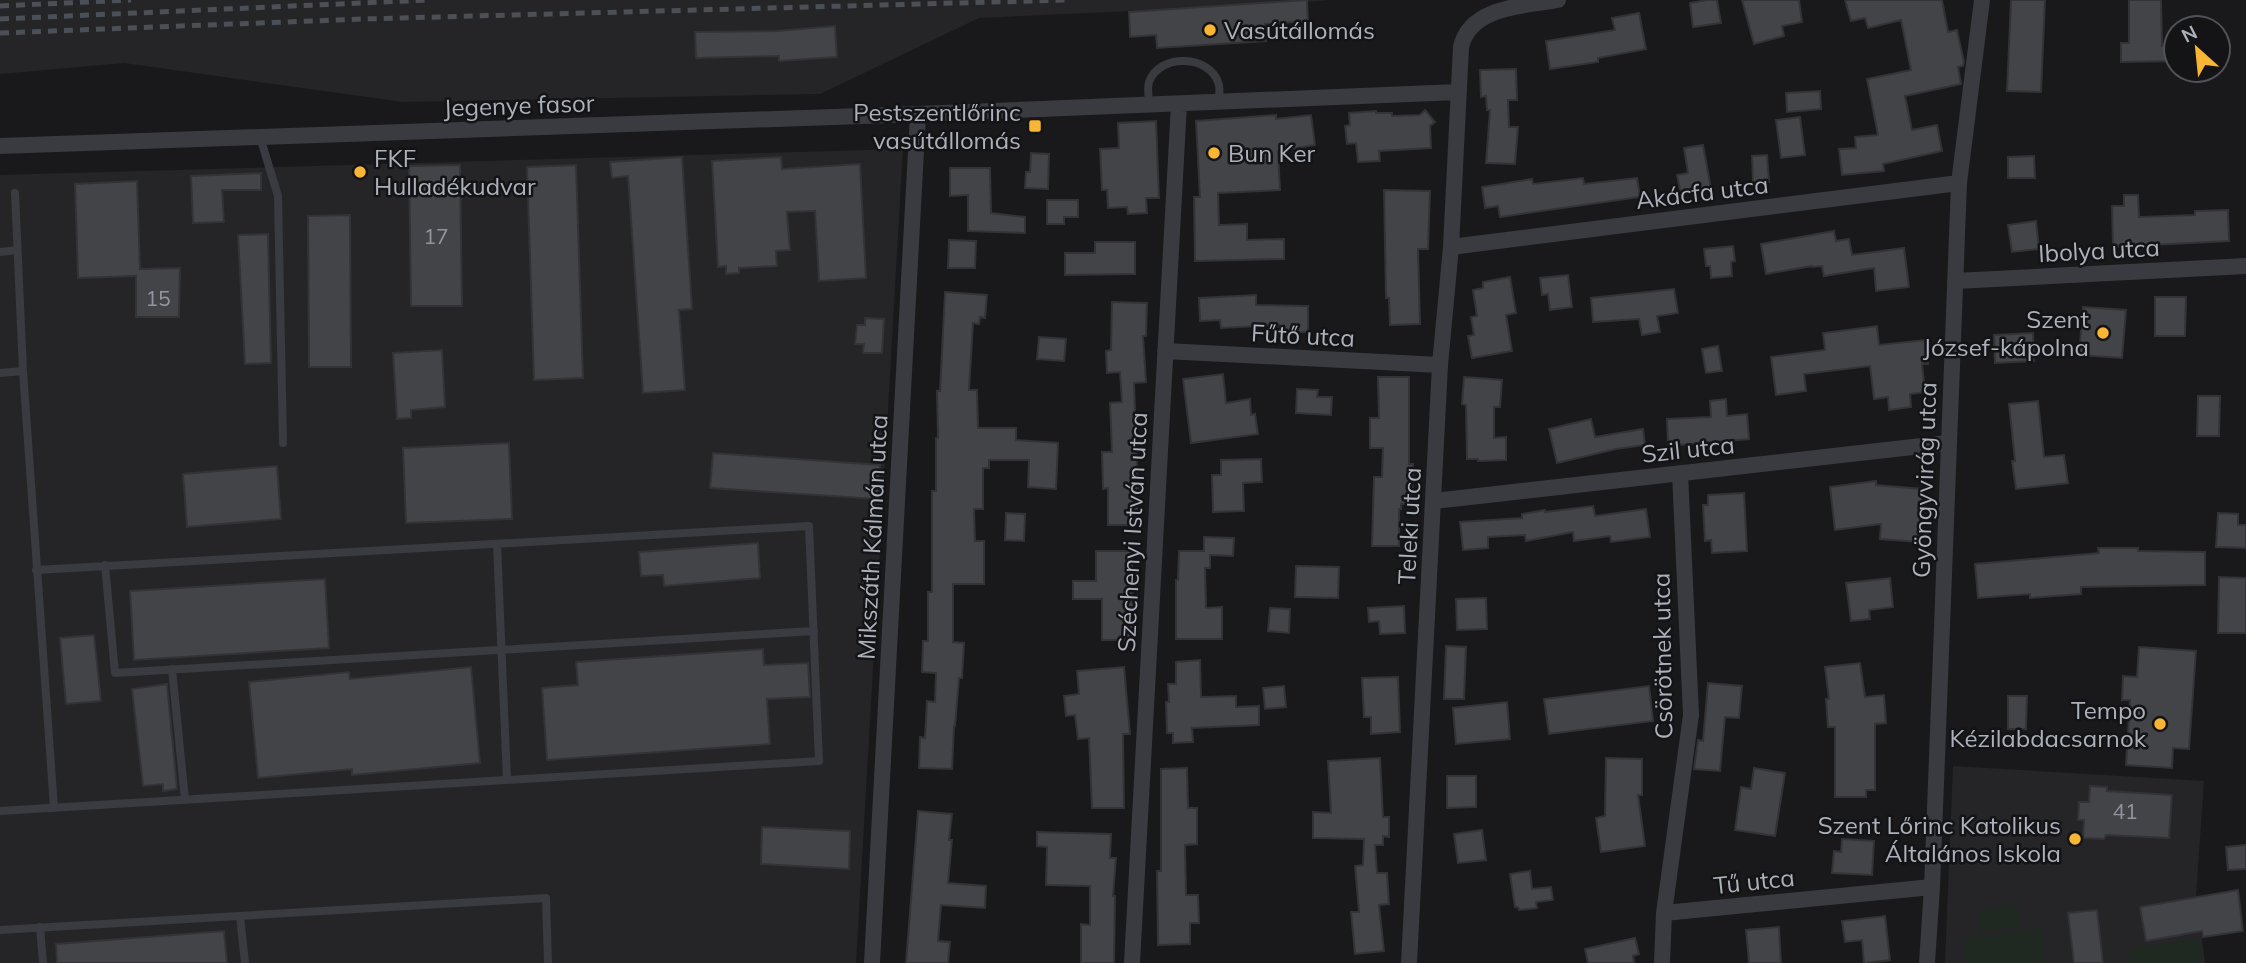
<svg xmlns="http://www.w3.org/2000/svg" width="2246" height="963" font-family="Mulish,sans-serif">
	<rect width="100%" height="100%" fill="#19191b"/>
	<path fill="#252528" d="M0,0H1330L1283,4L979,18L820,94L403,102L124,63L0,74Z
		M903,149L856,963H0V175Z
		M1953,766L2204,781L2196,896L2205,963H1945Z"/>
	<path fill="#202921" d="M2017,903L2021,925L1980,932L1976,911Z
		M2041,929L2045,963H1966L1963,939Z
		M2199,939L2202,963H2130L2128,949Z"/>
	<path fill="#434448" stroke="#333337" stroke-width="2" d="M1307,0L1308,21L1265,24L1266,41L1157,48L1156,35L1130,37L1129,12Z
		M1707,0H1717L1721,23L1693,27L1690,3Z
		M1742,0H1799L1802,22L1782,26L1784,36L1754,44Z
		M1845,0H1942L1948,32L1957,30L1964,62L1963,66L1958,67L1961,84L1905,96L1912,130L1937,125L1942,151L1883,164L1884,171L1842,175L1839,149L1856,148L1855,137L1878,135L1867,79L1911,70L1901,20L1868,28L1865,18L1851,21Z
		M2011,0H2045L2041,92L2007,91Z
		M2129,0H2161L2162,46L2176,45V61L2121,62V43H2129Z
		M1639,13L1646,49L1598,58V62L1550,69L1546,41L1615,30L1612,18Z
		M835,26L837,57L779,61V56L696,58L695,32L777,31Z
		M1516,69L1517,100H1508L1509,127H1518L1515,164L1486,163L1490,110H1487L1486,96L1481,97L1480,70Z
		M1820,91L1821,109L1787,112L1786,93Z
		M1425,110L1435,122L1430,126L1431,148L1379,151L1380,161L1358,162L1356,143L1347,144L1345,126L1350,125L1349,113L1376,111V113H1392V116L1420,115Z
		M1276,115V119L1311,115L1315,145L1278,151L1280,190L1218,193L1219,225L1247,224V240L1284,239V259L1195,261L1194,197H1200L1196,121Z
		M1800,117L1805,155L1781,158L1776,120Z
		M1156,121L1159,198H1146L1147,213L1128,214L1127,207L1108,208L1107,190H1102L1100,149L1119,148L1118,123Z
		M1703,145L1711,189L1681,195L1677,175L1688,173L1684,148Z
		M1031,153L1049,154L1048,189L1025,188L1026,172H1030Z
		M1767,155L1769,182H1753L1752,156Z
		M2034,156L2035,178H2008V157Z
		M682,157L692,309L679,310L685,390L643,393L628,176L612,178L610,162Z
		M781,157L782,169L860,164L866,278L819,281L815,211L787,212L790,250L776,251L777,266L739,268V273L726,274V266L718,267L712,161Z
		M460,165L462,306H411L409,166Z
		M576,165L583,378L534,380L527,167Z
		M950,168H990L991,213L1025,217V233L968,231V195L950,196Z
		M261,173V190H222L224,222L193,223L191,176Z
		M1583,178L1584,184L1637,178L1640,197L1500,217L1498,206L1485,208L1482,187L1532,179L1533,184Z
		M137,181L140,269L180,268L179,317H136V276L78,278L75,184Z
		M1384,190L1430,191L1428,249H1418L1420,324L1390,325L1389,298H1386Z
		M2124,195H2138L2139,217L2195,215V211L2228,210L2229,241L2113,247L2112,206H2124Z
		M1047,200H1078V217H1064V224H1047Z
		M350,215L351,367H309L308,216Z
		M2036,221L2039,249L2012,252L2008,225Z
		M1834,231L1836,241L1849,239L1852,255L1904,248L1909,287L1876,291L1874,268L1824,276L1822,266L1812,267V266L1766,274L1761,244Z
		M268,234L271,363L245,364L238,235Z
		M949,240L976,241L975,268H948Z
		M1095,242H1135V274L1065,275V253H1095Z
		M1733,246L1735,261L1731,262L1732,276L1711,278L1710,266H1706L1704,249Z
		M1568,275L1572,307L1550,310L1548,294L1542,295L1540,278Z
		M1510,277L1516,313L1506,315L1512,351L1472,358L1468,336L1474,335L1471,317L1477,316L1473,290L1483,288V282Z
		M1674,289L1678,313L1657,316L1660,332L1642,335L1639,319L1593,322L1591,298Z
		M945,292L987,295L985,318L980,317L979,324L973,323L969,390H977L978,428H1016V440L1058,443L1056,489L1028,487L1029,460H989V468H983V509H974L975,541H984V584H953V642L964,643L962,678H959L955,726H954L952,769L919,768L920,737L925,738L927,701L935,702L936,673L922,672L923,641H928V592H932V491H936V438H938L937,391H940Z
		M1256,295V305L1308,306V332H1279V325L1221,328L1220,320L1200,321L1199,298Z
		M2155,297H2186L2185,336H2155Z
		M1112,302L1147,303L1146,336H1143L1146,382L1134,383L1139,525H1108V488L1103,489L1102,452H1112L1110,403L1122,402L1120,372L1107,373L1106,351L1111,350Z
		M2083,307L2126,310L2122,358L2079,355Z
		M865,318L884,319L882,353H863L864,344H855L857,325H865Z
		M1877,326L1879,345L1925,340L1928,364H1922L1925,392L1910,394L1911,407L1889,410L1888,397L1874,399L1870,366L1804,374L1806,391L1776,395L1771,357L1825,350L1823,333Z
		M2033,333L2034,361L1995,363L1994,335Z
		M1039,337L1066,339L1064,361L1037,359Z
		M1718,346L1722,371L1706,373L1702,349Z
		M442,350L445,407L411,410V418L397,419L393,353Z
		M1223,374L1226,403L1250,399L1251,415L1255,414L1258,434L1191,443L1183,379Z
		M1378,377H1409V464H1413L1412,504H1401V509H1399V546H1372L1374,477H1382L1383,448H1370V418H1379Z
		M1464,377L1502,380L1500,407H1494V438L1506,437V460L1478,461V459H1467L1466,405L1462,404Z
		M1297,389L1318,390L1317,397H1332L1331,415L1296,413Z
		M2198,396H2220L2219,436H2197Z
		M1726,399L1727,416L1747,414L1749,439L1668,446L1667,419L1711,417L1710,401Z
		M2038,401L2044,457L2064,455L2068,483L2016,489L2012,461H2015L2009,404Z
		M1591,419L1595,437L1643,429L1645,445L1616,449L1557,463L1549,429Z
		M509,443L512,519L406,523L403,448Z
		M713,453L880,465L878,499L710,488Z
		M1261,459L1262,482L1243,483L1244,511L1213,512L1212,475H1221V460Z
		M277,466L281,519L187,527L183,474Z
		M1876,481V485L1923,489L1918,542L1880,539L1881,524L1835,530L1830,487Z
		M1744,493L1747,551L1712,553L1711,540L1705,541L1703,505H1708V495Z
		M1593,506L1595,516L1646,509L1650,537L1611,542L1610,536L1574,541L1573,532L1526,541L1525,535L1488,537V548L1463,550L1460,522L1522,518V514L1545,510V512Z
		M1006,513L1025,514L1024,541L1005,540Z
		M2218,513L2238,514V525H2246V548L2216,547Z
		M1204,537L1234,538L1233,556L1210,555V568H1205L1206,608L1222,607V639H1176V580H1178L1179,551H1204Z
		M758,543L760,578L664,586L663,575L641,576L639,552Z
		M2098,548H2138V551L2205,552V585L2081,587V594L2030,598V594L1978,598L1975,564L2099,553Z
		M1096,551H1132L1133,640H1102V599H1073V581H1096Z
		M1296,566L1339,567L1338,598L1295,597Z
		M2219,577L2246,578V633H2218Z
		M1890,578L1893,607L1869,610L1870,619L1851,621L1846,583Z
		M325,579L329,648L134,660L130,591Z
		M1486,598L1487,629L1457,630L1456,599Z
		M1404,606L1405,633L1380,634L1379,621L1369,622L1368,608Z
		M1270,608L1290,609L1289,633L1268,631Z
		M94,635L101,701L66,704L60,638Z
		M1446,646L1466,647L1464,699H1444Z
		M2139,647L2196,651L2189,749L2173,748L2172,768L2126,765L2130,700H2122L2123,676L2137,677Z
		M763,649L764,665L808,663L810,697L767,699L770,744L547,760L542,688L578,685L576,662Z
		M1200,660L1201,697L1236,696V707L1259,706V725L1192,728L1193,742L1173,743V733H1167L1166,702H1169L1168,684H1176V662Z
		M1860,663L1865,697L1884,695L1886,723L1875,724V790H1866V797H1835V727H1828L1826,699H1829L1825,667Z
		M471,667L480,763L352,775V769L258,778L249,682L349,672L350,679Z
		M1124,667L1130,734H1123L1124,808H1092L1089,738L1078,739L1075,715L1066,716L1064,696L1079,694L1077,671Z
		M1398,677L1400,732L1371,734V717H1364L1362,678Z
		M1708,683L1742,686L1739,718L1725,717L1720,771L1694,769L1698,740L1703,741Z
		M167,684L177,789L163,791V784L143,786L132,689Z
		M1284,686L1286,707L1265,709L1263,688Z
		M1649,686L1653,721L1549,734L1544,699Z
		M2008,696H2027L2026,729H2008Z
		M1507,702L1510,739L1456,744L1453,708Z
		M1380,758L1383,817H1389V837L1383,836V845H1375L1377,873H1387L1389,904L1379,905L1384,951L1355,954L1351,912H1359L1355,866L1363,865L1364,839L1313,838V812L1331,813L1328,761Z
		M1606,758L1642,759V795H1638L1645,846L1601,852L1596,818L1605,816Z
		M1187,768L1188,808H1197V844L1185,845L1186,895H1198L1199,923H1190V944L1158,945L1157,871H1161V769Z
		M1754,768L1785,773L1775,836L1735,830L1741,787L1751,789Z
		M1447,776H1476V807L1447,808Z
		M2090,786L2107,787V791L2172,795L2169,838L2106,835L2104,839L2083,838L2084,820H2078L2079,802H2089Z
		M918,811L952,814L949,840H952L948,883L986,886L985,908L941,905L938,941L950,942L948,963H906Z
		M762,827L850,831L849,869L761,864Z
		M1482,830L1486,860L1458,863L1454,834Z
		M1037,832L1111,834L1110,858H1116L1113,896H1115L1114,963H1081V924L1090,925V886L1046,885L1047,847L1037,846Z
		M1842,839L1874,841L1872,875L1832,873L1834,851L1841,852Z
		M2246,845V869L2228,870L2226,847Z
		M1530,871L1532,889L1551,887L1553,900L1536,902L1537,908L1519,910L1518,907H1515L1510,874Z
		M2238,890L2243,931L2203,937L2202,931L2146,941L2140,907Z
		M2097,910L2103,963H2074L2068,913Z
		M1885,916L1890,960L1864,963L1862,940L1845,942L1842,921Z
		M1779,927L1781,963H1749L1746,930Z
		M224,931L227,963H57L56,944Z
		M1635,938L1639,954L1633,956L1634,963H1588L1585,949Z"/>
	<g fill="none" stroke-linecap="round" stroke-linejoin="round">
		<path stroke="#393b40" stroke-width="8" d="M1149,105C1149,98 1147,88 1149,82C1159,53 1211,54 1219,85C1220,90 1219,97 1219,102
			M260,137L278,196L283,443
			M15,193L23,371L54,808
			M0,252L17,250
			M0,373L23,371
			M497,544L507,780
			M105,565L115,673L814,631
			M172,669L185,800
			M0,811L819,761L809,526L36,570
			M240,916L245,963
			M40,927L43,963
			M0,930L546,898L548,963"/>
		<path stroke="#393b40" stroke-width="16" d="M0,146L918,114L1458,92
			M1451,247L1959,183
			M1955,281L2246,266
			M1165,351L1440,365
			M1434,501L1948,443
			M1664,913L1932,887
			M872,963L918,114
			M1132,963L1179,104
			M1409,963L1440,365L1451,247L1461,47C1470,6 1525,6 1558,0
			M1662,963L1664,913L1691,715L1680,473
			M1927,963L1932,887L1959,183L1982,0"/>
		<path stroke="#4c4f55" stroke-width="5" stroke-dasharray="9 7" stroke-linecap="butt" d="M0,6L131,0
			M0,19L429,0
			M0,33L363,19L1068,0"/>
	</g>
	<g fill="#f8b634" stroke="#141416" stroke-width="2.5">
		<circle cx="1210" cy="30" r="7"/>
		<rect x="1028" y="119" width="14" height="14" rx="3.5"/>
		<circle cx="1214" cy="153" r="7"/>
		<circle cx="360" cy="172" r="7"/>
		<circle cx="2103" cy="333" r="7"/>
		<circle cx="2160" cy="724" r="7"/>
		<circle cx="2075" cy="839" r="7"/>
	</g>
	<g text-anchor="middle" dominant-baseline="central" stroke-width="5" stroke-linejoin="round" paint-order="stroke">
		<g font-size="21" fill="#91959e">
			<text x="436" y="236">17</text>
			<text x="158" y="298">15</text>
			<text x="2125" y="811">41</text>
		</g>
		<g font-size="24" fill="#abb0bb" stroke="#141416" text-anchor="end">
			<text x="1224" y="30" text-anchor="start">Vasútállomás</text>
			<text x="1021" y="112">Pestszentlőrinc<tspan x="1021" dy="28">vasútállomás</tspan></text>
			<text x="1228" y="153" text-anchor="start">Bun Ker</text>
			<text x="374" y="158" text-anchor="start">FKF<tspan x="374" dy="28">Hulladékudvar</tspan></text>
			<text x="2089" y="319">Szent<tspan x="2089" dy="28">József-kápolna</tspan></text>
			<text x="2146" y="710">Tempo<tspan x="2146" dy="28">Kézilabdacsarnok</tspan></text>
			<text x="2061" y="825">Szent Lőrinc Katolikus<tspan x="2061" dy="28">Általános Iskola</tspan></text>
		</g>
		<g font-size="24" fill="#abb0bb" stroke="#141416">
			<text transform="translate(519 105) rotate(-2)">Jegenye fasor</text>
			<text transform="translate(1702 192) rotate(-7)">Akácfa utca</text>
			<text transform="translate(2099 250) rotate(-3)">Ibolya utca</text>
			<text transform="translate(1303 335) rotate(3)">Fűtő utca</text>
			<text transform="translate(1688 449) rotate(-6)">Szil utca</text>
			<text transform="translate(1924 480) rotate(-88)">Gyöngyvirág utca</text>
			<text transform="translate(1409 526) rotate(-87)">Teleki utca</text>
			<text transform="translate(1132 532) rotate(-87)">Széchenyi István utca</text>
			<text transform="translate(872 537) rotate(-87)">Mikszáth Kálmán utca</text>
			<text transform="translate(1662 656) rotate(-91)">Csörötnek utca</text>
			<text transform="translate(1754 881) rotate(-6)">Tű utca</text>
		</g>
	</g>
	<g transform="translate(2197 49) rotate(333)"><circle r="33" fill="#141416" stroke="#505258" stroke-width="2"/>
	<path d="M0-5L12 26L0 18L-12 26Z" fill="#f8b634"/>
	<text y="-10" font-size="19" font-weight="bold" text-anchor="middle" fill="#abb0bb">N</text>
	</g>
</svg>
